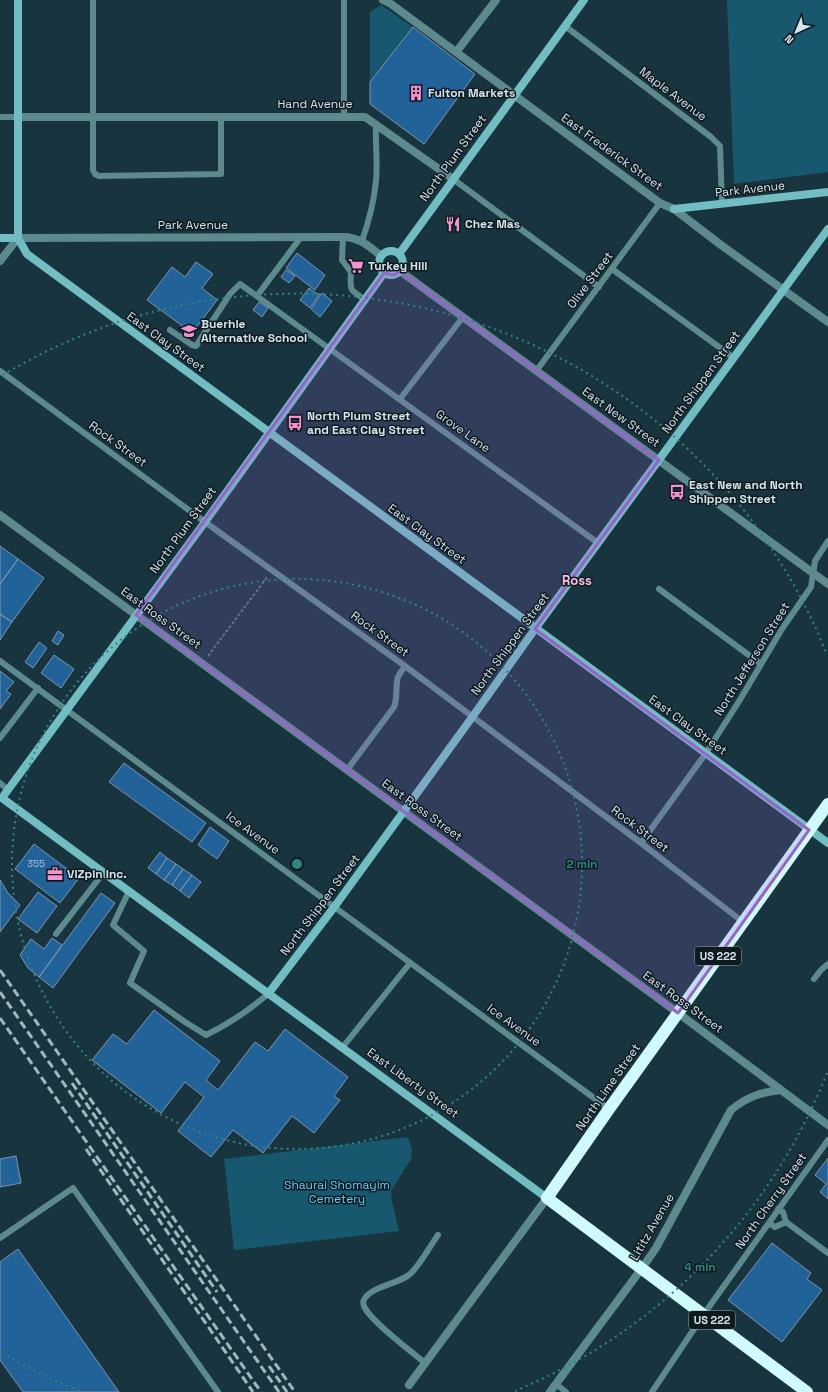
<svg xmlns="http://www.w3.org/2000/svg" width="828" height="1392" font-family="'Space Grotesk',sans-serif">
	<rect width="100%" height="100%" fill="#18353f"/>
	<path fill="#18586e" d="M727,0H828V172L734,184Z
		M381,5L413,27L370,82V12Z
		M408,1137L412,1150L411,1159L391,1191L392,1202L399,1231L234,1250L224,1159Z"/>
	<path fill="#216299" stroke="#8095aa" d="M413,27L475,74L424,144L370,104V82Z
		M297,253L325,275L315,290L286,268Z
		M196,262L213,274L202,288L217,300L192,333L147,300L172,267L185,277Z
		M286,270L295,276L289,283L281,277Z
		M309,288L319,295L310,308L300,300Z
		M322,293L332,301L320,317L311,309Z
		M259,302L268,308L262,317L253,310Z
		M0,546L18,559L0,584Z
		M18,559L44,578L12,622L0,614V584Z
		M0,614L12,622L0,640Z
		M58,631L64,635L58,645L52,641Z
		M39,642L47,648L33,668L25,662Z
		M54,655L74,669L61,688L41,673Z
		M0,671L14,682L6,691L11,694L0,709Z
		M124,763L206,823L192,842L109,782Z
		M210,827L229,841L217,859L198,845Z
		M34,844L79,878L60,903L15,869Z
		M160,852L167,858L156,874L148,868Z
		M167,858L176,864L164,880L156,874Z
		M176,864L183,869L172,885L164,880Z
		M183,869L192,875L180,891L172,885Z
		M192,875L201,882L189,898L180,891Z
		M0,880L8,893L20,905L0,932Z
		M38,892L57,906L37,933L18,919Z
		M101,893L115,903L53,988L39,977Z
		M52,938L62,945L39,977L28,968L20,955L31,939L44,949Z
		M154,1010L220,1061L206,1080L218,1090L255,1042L268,1051L285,1029L348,1077L334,1096L340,1100L314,1133L292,1116L263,1153L233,1130L211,1157L178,1131L204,1097L185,1082L161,1113L92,1060L113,1034L127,1044Z
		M16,1156L21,1183L0,1187V1159Z
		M828,1158V1199L820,1192L826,1184L815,1175Z
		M772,1243L811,1273L807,1279L822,1290L782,1342L728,1300Z
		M18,1249L119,1392H23L0,1360V1262Z"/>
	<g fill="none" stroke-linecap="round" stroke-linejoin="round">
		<path stroke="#5c747d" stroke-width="2" stroke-dasharray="3 2" stroke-linecap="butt" d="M208,656L268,576"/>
		<path stroke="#5c8a8d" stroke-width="6" d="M93,0V170L95,174L99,176L221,174V117
			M344,0V116
			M565,26L711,137L720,146L722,204
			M0,117H18
			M453,179L599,287
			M343,237L342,260L351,272C350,291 349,289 364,299
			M362,241C369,221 374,202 376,181C378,162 375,143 376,124
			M612,269L734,358
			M257,296L301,237
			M170,330L192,345L196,346L230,294L240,284L598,543
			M537,370L660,203
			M0,371L205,522L405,666L641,843L743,922
			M400,399L463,317
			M659,589L761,664
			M0,661L609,1109
			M0,738L38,688
			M347,770L394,707C398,698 395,687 398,677C400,673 403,669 405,666
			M0,783L8,790
			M641,843L706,753L738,703L782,629L811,587L815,561L828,541
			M129,891L113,925L144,951L130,983L185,1022L206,1035C229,1024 249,1010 268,994
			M56,934L104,872
			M814,979L821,970L828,964
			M342,1048L410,963
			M778,1209L783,1212L786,1222L828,1253
			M769,1223L775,1227L786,1222
			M0,1238L73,1188L218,1392
			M425,1363C412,1352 369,1320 364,1306C363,1303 363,1300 365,1298C374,1286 397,1284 409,1275C419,1267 430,1246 438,1235
			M556,1384L566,1392
			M652,1392L704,1314L828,1140"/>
		<path stroke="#5c8a8d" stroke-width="8" d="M383,0L391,4L660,203L674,209L721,245L828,322
			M457,51L496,0
			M18,117H365L453,179
			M0,261L18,238L343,237C359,237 369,246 381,256
			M400,271L828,584
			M0,515L678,1013L828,1125
			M409,1385L547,1198
			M550,1392L642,1268L656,1248L731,1110C747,1097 761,1092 781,1090"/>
		<path stroke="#72bdc2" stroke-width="8" d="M18,0V238L27,254L828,843
			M674,209L828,192
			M0,238H18
			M379 263a12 12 0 1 1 24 0a12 12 0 1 1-24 0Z
			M399,254L584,0
			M384,273L205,522L2,798L547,1198
			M268,994L335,906L473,716L535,629L828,229"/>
		<path stroke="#d0fbfd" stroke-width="12" d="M807,1392L547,1198L609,1109L828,804"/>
		<path stroke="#a2b6bd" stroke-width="3" stroke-dasharray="8 4" stroke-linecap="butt" d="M0,970L295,1392
			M0,992L279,1392
			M0,1018L261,1392
			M72,1083L217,1292
			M86,1149L253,1392
			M269,1366L287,1392"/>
	</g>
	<path fill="#9664cc" fill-opacity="0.2" stroke="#9664cc" stroke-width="3" stroke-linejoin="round" d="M400,271L659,460L535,629L809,830L678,1013L136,615L384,273L394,275Z"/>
	<g fill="none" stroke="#2d8781" stroke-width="2" stroke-dasharray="2 4">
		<circle cx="297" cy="864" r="285"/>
		<path d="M827 1073A570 570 0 0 1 515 1391M79 1391A570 570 0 0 1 3 1353M3 375A570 570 0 0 1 827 655"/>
	</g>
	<defs>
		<symbol id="building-bare" viewBox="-9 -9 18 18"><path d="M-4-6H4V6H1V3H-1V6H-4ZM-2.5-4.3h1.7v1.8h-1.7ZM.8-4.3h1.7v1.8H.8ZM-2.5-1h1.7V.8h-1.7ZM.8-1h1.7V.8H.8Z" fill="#f690cf" stroke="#0e1a1f" stroke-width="2.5" paint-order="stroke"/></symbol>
		<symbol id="restaurant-bare" viewBox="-9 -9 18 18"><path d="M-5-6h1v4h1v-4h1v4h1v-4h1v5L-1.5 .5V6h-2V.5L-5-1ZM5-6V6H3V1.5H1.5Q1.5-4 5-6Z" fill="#f690cf" stroke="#0e1a1f" stroke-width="2.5" paint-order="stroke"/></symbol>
		<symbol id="supermarket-bare" viewBox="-9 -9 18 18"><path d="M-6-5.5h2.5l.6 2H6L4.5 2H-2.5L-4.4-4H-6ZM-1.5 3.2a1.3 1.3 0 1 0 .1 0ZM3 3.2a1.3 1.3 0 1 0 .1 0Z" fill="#f690cf" stroke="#0e1a1f" stroke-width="2.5" paint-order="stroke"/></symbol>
		<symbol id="school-bare" viewBox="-9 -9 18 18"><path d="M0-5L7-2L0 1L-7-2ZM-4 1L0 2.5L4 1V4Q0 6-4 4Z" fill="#f690cf" stroke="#0e1a1f" stroke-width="2.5" paint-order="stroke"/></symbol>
		<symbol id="bus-bare" viewBox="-9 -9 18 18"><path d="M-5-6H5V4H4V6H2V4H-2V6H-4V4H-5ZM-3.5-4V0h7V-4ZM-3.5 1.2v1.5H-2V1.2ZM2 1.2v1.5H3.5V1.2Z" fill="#f690cf" stroke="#0e1a1f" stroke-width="2.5" paint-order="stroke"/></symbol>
		<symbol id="office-bare" viewBox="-9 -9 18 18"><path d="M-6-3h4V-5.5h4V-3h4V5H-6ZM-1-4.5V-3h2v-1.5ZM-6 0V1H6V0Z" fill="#f690cf" stroke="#0e1a1f" stroke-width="2.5" paint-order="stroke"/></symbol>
	</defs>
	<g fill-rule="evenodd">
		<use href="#building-bare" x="405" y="82" width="22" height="22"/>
		<use href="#restaurant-bare" x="442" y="213" width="22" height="22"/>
		<use href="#supermarket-bare" x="345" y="255" width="22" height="22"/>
		<use href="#school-bare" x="178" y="320" width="22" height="22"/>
		<use href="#bus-bare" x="284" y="412" width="22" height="22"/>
		<use href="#bus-bare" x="666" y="481" width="22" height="22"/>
		<use href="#office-bare" x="44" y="863" width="22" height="22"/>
	</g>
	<g text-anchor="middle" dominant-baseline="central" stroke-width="3" stroke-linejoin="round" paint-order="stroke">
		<g font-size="10" fill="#a8c4d7">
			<text x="36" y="863">355</text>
		</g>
		<g fill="#0e1a1f" stroke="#99a8ae" stroke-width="1">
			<rect x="695" y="947" width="46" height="18" rx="3"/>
			<rect x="689" y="1311" width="46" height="18" rx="3"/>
		</g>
		<g font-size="11" font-weight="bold" fill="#d5e5ec">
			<text x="718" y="956">US 222</text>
			<text x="712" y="1320">US 222</text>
		</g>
		<g font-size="12" font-weight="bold" fill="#d5e5ec" stroke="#0e1a1f" text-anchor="start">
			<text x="428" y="93">Fulton Markets</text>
			<text x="465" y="224">Chez Mas</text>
			<text x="368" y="266">Turkey Hill</text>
			<text x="201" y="324">Buerhle<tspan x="201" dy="14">Alternative School</tspan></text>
			<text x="307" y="416">North Plum Street<tspan x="307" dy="14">and East Clay Street</tspan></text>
			<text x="689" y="485">East New and North<tspan x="689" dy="14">Shippen Street</tspan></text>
			<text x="67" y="874">VIZpin Inc.</text>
		</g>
		<g font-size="12" fill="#d5e5ec" stroke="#0e1a1f">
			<text transform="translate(673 94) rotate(37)">Maple Avenue</text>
			<text x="315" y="104">Hand Avenue</text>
			<text transform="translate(612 152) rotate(36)">East Frederick Street</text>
			<text transform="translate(453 158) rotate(-54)">North Plum Street</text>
			<text transform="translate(750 189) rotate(-6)">Park Avenue</text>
			<text x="193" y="225">Park Avenue</text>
			<text transform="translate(590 280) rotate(-53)">Olive Street</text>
			<text transform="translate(166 342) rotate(36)">East Clay Street</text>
			<text transform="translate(701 382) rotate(-54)">North Shippen Street</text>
			<text transform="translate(621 417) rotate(36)">East New Street</text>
			<text transform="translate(463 431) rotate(36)">Grove Lane</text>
			<text transform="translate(118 444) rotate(36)">Rock Street</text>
			<text transform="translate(183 530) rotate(-54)">North Plum Street</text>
			<text transform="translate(427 534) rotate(36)">East Clay Street</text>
			<text transform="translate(161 618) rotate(36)">East Ross Street</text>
			<text transform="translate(380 634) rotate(36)">Rock Street</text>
			<text transform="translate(510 644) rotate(-54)">North Shippen Street</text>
			<text transform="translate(752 659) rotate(-58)">North Jefferson Street</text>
			<text transform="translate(688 725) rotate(36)">East Clay Street</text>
			<text transform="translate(422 810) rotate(36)">East Ross Street</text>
			<text transform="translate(640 829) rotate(37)">Rock Street</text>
			<text transform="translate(253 833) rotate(36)">Ice Avenue</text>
			<text transform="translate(320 905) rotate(-53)">North Shippen Street</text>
			<text transform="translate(683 1002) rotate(36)">East Ross Street</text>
			<text transform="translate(514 1025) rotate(36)">Ice Avenue</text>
			<text transform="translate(413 1083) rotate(36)">East Liberty Street</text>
			<text transform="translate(608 1087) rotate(-55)">North Lime Street</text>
			<text transform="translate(771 1201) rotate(-55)">North Cherry Street</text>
			<text transform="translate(652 1227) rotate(-60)">Lititz Avenue</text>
		</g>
		<g font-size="12" fill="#63cef5" stroke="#0e1a1f">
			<text x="337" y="1185">Shaurai Shomayim<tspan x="337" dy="14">Cemetery</tspan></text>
		</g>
		<g font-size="13" font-weight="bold" fill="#fbc0e2" stroke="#0e1a1f">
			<text x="577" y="580">Ross</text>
		</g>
	</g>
	<circle cx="297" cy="864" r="6" fill="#2d8781" stroke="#0e1a1f" stroke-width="2"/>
	<g font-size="12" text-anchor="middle" font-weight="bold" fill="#2d8781" stroke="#0e1a1f" stroke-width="3" stroke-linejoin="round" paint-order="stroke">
		<text x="582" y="868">2 min</text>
		<text x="700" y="1271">4 min</text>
	</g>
	<g transform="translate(796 32) rotate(224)" stroke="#0e1a1f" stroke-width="3" paint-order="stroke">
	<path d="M0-3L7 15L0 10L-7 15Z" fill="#d5e5ec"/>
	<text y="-6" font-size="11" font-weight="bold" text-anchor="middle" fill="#d5e5ec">N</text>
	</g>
</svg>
